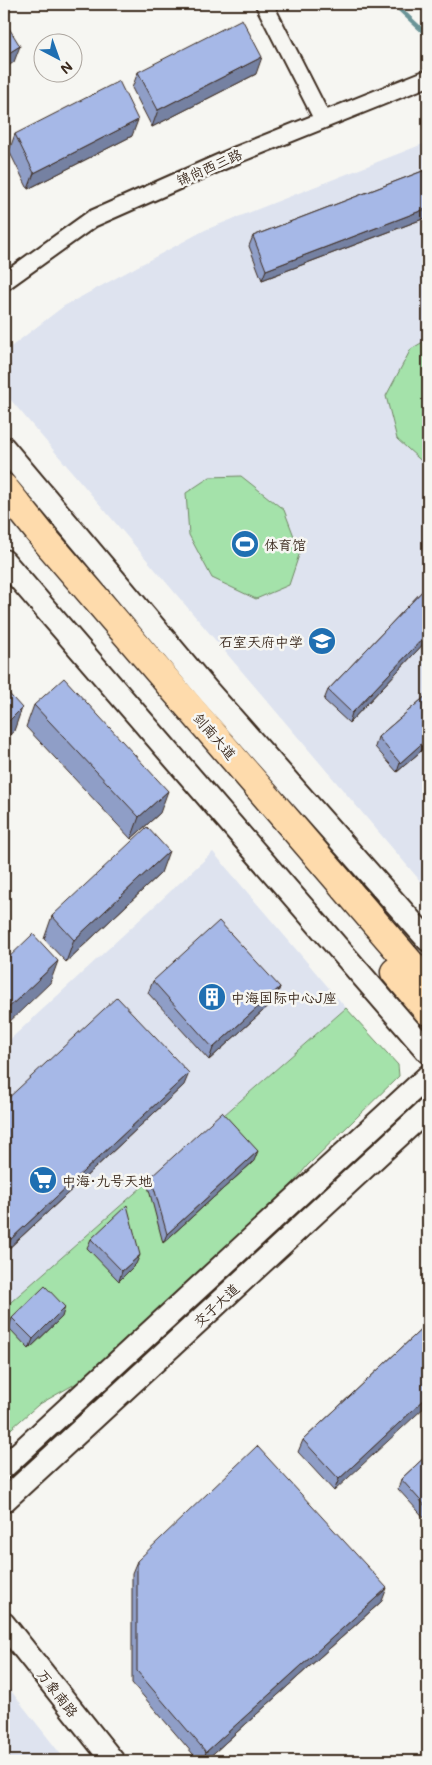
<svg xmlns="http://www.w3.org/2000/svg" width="432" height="1765" font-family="Mali,'LXGW WenKai TC',sans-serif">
	<rect width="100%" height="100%" fill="#f6f6f2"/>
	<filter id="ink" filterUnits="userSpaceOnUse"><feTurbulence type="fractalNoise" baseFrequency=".02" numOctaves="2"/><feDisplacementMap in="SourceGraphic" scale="10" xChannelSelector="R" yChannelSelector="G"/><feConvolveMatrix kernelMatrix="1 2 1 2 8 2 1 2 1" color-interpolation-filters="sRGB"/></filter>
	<g filter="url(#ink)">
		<path fill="#dee3ef" d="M428,142V890L4,392V352L64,306L205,230Z
			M213,852L346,1008L4,1308V1045Z
			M4,1682L66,1761H4Z"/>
		<path fill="#a4e2aa" stroke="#708664" d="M428,339V467L397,439L386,396L411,349Z
			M241,476L284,510L300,552L289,585L256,599L212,578L189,535L186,493L210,477Z
			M346,1008L398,1065L399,1076L307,1166L283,1196L82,1380L38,1405L4,1435V1308Z"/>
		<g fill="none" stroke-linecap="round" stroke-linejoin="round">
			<path stroke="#6b9497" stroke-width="4.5" d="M394,4L423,31L428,39"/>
			<defs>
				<path id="street" d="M264,4L323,120
					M4,282L92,219L239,154L428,78"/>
				<path id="secondary" d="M4,448L208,691L428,940
					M4,561L428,1052
					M4,1467L428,1076
					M4,1501L428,1109
					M4,1624L113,1761"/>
				<path id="highway" d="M4,488L48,543L428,984
					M395,972L428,1011"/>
			</defs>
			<use href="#street" stroke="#3b2a1e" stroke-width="20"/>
			<use href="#secondary" stroke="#3b2a1e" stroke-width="26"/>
			<use href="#highway" stroke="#3b2a1e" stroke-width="31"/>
			<use href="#street" stroke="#f6f6f2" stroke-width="16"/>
			<use href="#secondary" stroke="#f6f6f2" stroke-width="22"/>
			<use href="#highway" stroke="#fedbac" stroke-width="28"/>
		</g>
		<path fill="#8f9ec7" stroke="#3b2a1e" d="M138,72L256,74L152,127L132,88Z
			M15,134L132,136L28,189L9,151Z
			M428,169V217L262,280L249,246L253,236Z
			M428,585V639L349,723L324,700L328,690Z
			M428,694V745L397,772L375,747L378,737Z
			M34,705L160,813L131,839L26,727Z
			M161,873L66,962L44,939L52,916Z
			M153,981L280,987L275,1000L209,1060L148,993Z
			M184,1085L6,1251L4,1248V1102Z
			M254,1161L163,1243L148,1186L151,1177Z
			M91,1239L136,1264L119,1281L87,1248Z
			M62,1317L29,1349L9,1328L12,1318Z
			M428,1323L334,1491L298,1452L303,1440Z
			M428,1454V1522L398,1489L401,1479Z
			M137,1561L382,1601L205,1761H199L132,1683V1573Z"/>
		<path fill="#7481a2" stroke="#3b2a1e" d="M20,46L14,62L4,69V56Z
			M262,57L256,74L152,127L158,110Z
			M138,120L132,136L28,189L34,173Z
			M428,208V217L262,280L266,270Z
			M428,633V639L349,723L352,713Z
			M22,708L14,731L4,740V726Z
			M428,738V745L397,772L400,763Z
			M168,791L160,813L131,839L139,817Z
			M169,851L161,873L66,962L74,940Z
			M58,961L50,983L4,1027V1012Z
			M280,987L275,1000L209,1060L213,1048Z
			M189,1073L184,1085L6,1251L11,1239Z
			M258,1151L254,1161L163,1243L167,1234Z
			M140,1255L136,1264L119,1281L122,1271Z
			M65,1307L62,1317L29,1349L33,1339Z
			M428,1396V1404L334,1491L339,1479Z
			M387,1588L382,1601L205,1761H203L206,1752Z"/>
		<path fill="#a6b8e7" stroke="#3b2a1e" d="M242,19L262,57L158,110L138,72Z
			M4,20L20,46L4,56Z
			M119,81L138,120L34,173L15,134Z
			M428,169V208L266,270L253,236Z
			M428,585V633L352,713L328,690Z
			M64,678L168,791L139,817L34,705Z
			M4,688L22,708L4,726Z
			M428,694V738L400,763L378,737Z
			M147,827L169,851L74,940L52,916Z
			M219,921L280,987L213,1048L153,981Z
			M33,934L58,961L4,1012V962Z
			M117,997L189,1073L11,1239L4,1231V1102Z
			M222,1112L258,1151L167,1234L151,1177Z
			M127,1205L140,1255L122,1271L91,1239Z
			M45,1286L65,1307L33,1339L12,1318Z
			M428,1323V1396L339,1479L303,1440Z
			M257,1446L387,1588L206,1752L137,1671V1561Z
			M428,1454V1509L401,1479Z"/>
	</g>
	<defs>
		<symbol id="stadium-disc" viewBox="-11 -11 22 22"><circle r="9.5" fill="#1f6fb2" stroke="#f6f6f2"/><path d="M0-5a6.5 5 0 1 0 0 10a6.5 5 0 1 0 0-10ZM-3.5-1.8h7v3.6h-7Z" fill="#fff"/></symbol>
		<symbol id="school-disc" viewBox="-11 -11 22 22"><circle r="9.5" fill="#1f6fb2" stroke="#f6f6f2"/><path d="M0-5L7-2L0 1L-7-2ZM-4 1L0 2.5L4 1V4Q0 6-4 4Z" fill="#fff"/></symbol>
		<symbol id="building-disc" viewBox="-11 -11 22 22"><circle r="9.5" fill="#1f6fb2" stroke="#f6f6f2"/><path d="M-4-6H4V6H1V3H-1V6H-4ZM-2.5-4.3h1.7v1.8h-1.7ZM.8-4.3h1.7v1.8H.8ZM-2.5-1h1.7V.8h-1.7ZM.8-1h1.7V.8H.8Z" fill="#fff"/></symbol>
		<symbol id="supermarket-disc" viewBox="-11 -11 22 22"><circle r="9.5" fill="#1f6fb2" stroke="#f6f6f2"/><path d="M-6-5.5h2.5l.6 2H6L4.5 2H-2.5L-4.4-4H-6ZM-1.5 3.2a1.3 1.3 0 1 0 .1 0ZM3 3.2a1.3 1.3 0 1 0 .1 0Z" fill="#fff"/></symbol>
	</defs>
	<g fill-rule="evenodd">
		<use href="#stadium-disc" x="229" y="528" width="32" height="32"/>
		<use href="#school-disc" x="306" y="625" width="32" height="32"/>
		<use href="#building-disc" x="196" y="981" width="32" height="32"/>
		<use href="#supermarket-disc" x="27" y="1164" width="32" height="32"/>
	</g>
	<g text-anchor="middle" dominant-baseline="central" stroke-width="5" stroke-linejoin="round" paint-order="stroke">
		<g font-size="14" fill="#3b2a1e" stroke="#f6f6f2">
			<text transform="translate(209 167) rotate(-24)">锦尚西三路</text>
			<text transform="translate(215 736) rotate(49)">剑南大道</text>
			<text transform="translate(216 1305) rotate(-43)">交子大道</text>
			<text transform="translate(58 1693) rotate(52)">万象南路</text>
		</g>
		<g font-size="14" fill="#3b2a1e" stroke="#f6f6f2" text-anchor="start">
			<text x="264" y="544">体育馆</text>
			<text x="303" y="641" text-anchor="end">石室天府中学</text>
			<text x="231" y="997">中海国际中心J座</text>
			<text x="62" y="1180">中海·九号天地</text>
		</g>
	</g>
	<rect width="432" height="1765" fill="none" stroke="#f6f6f2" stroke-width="20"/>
	<rect x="10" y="10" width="412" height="1745" fill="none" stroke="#3b2a1e" stroke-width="2" filter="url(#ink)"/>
	<g transform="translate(58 58) rotate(139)"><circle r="24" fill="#f6f6f2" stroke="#aba49d"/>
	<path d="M0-4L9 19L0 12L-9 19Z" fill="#1f6fb2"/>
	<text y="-8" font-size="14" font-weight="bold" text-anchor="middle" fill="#3b2a1e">N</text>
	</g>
</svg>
